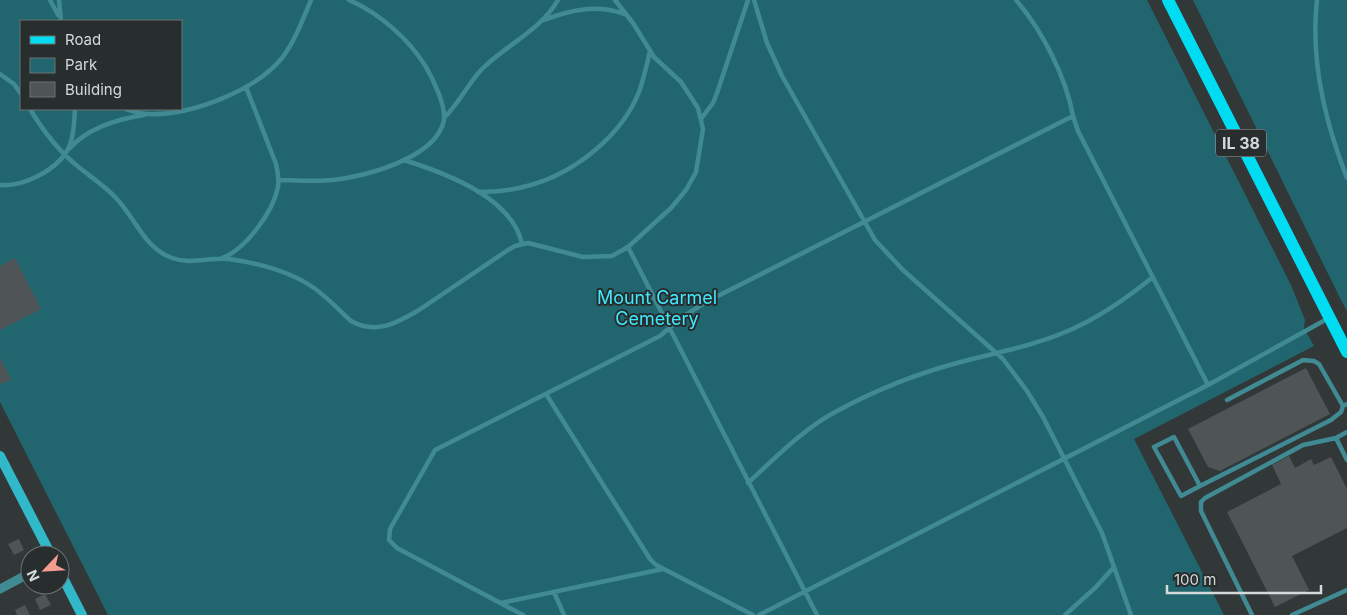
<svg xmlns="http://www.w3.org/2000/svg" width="1347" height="615" font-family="Inter,sans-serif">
	<rect width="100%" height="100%" fill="#323738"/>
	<path fill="#21666f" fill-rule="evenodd" d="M0,0H1147L1291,285L1305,320L1304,328L1314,346L1134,439L1224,615H108L0,402ZM21,21H181V109H21Z
		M1193,0H1347V311L1342,302Z"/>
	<path fill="#4f5556" d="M15,258L41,309L0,330V266Z
		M0,357L11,380L1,384L0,383Z
		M1306,368L1330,414L1220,471L1208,467L1188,429Z
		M1289,456L1295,468L1311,459L1314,465L1331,457L1347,489V528L1292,556L1309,590L1275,607L1227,512L1281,484L1272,465Z
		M19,539L24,550L14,555L8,544Z
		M45,594L51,605L40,610L35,599Z
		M25,605L30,615H17L15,610Z"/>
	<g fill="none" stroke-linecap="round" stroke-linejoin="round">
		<path stroke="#408a94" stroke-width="4.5" d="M50,0L58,15
			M59,0L61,21
			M754,0L767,43L782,76L875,240L903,270L1003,359L1027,391L1043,417L1102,533L1131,615
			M1016,0C1042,30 1066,77 1073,116
			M1317,0C1310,61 1325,122 1347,178
			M544,20C570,10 597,4 624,14
			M0,74L14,84L21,94
			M30,109C42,129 57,149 75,164C89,176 104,185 116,198C136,219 144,248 172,258C191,265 209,257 229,259C257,263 291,272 314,288C328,298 339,310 351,321C376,335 397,323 419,310L508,250L515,246L528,243L583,257L612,256L628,247L671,208L686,190L696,172L703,129L698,108L681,82L654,57L633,23L615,0
			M126,109C133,111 141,114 148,114C190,116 255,91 282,58C295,41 303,19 311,0
			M444,118C459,103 468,84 482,69C506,45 541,30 558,0
			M701,119L713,103L717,93L748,0
			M70,148C88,128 118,119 144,115
			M404,160C445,173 512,197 522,244
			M278,180C296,180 314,182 332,180C364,177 437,158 444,120C446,106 433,79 426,67C409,39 379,13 349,0
			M0,185C23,187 55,171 67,151C74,139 74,122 75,109
			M478,192C496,192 514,190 531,185C576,172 622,135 639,92C644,78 647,64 650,51
			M628,247L817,615
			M222,258C246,249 273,212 278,187C279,179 278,172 276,164L246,87
			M1208,385L1327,319
			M546,394L650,559L656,565L753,615
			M1227,400L1303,360L1314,361L1319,364L1343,406
			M1336,438L1347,432
			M748,483C776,457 803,429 837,411C874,391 916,374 957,363C994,353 1034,346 1070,330C1100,317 1127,298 1153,277
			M1200,486L1174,437L1154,447L1181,496L1200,486L1331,420L1341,412L1343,406L1347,404
			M554,592L564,615
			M501,603L663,569
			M523,615L397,548L389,540L390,529L435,450L660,336L681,318L706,302L1073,116L1078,131L1208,385L759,615
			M1065,615L1096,587L1114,567
			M1252,615L1201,511V502L1205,498L1303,445L1336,438L1347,460
			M1292,615L1347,590"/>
		<path stroke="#408a94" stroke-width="9" d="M0,589L30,573"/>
		<path stroke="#32b9c9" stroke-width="10" d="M0,456L51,555
			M60,572L82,615"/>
		<path stroke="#00ddf2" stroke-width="12" d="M1168,0L1347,352"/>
	</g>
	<g text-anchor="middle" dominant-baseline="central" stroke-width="4" stroke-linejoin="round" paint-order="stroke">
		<rect fill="#282d2e" stroke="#a1a5a6" stroke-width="1" x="1216" y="129.5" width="50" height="27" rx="4"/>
		<g font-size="16" font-weight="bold" fill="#d5d9d9">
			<text x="1241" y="143">IL 38</text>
		</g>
		<g font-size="18" fill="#3feaff" stroke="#282d2e">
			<text x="657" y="297">Mount Carmel<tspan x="657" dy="21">Cemetery</tspan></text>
		</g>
	</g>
	<rect x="20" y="20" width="162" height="90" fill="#282d2e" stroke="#6d7272"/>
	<rect x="30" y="36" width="25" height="8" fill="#00ddf2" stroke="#6d7272"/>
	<text x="65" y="45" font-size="15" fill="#d5d9d9">Road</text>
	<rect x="30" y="58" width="25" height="15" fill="#21666f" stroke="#6d7272"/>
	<text x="65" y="70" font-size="15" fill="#d5d9d9">Park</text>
	<rect x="30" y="82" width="25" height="15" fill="#4f5556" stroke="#6d7272"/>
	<text x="65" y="95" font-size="15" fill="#d5d9d9">Building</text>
	<g transform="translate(45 570) rotate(245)"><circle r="24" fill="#282d2e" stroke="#6d7272"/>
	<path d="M0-4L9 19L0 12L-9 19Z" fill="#f59c91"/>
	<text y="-8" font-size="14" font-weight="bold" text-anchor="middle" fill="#d5d9d9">N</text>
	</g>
	<path d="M1167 585v8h154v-8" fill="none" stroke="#d5d9d9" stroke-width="2.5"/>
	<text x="1174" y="585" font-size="15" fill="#d5d9d9" stroke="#282d2e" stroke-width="4" paint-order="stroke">100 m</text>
</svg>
